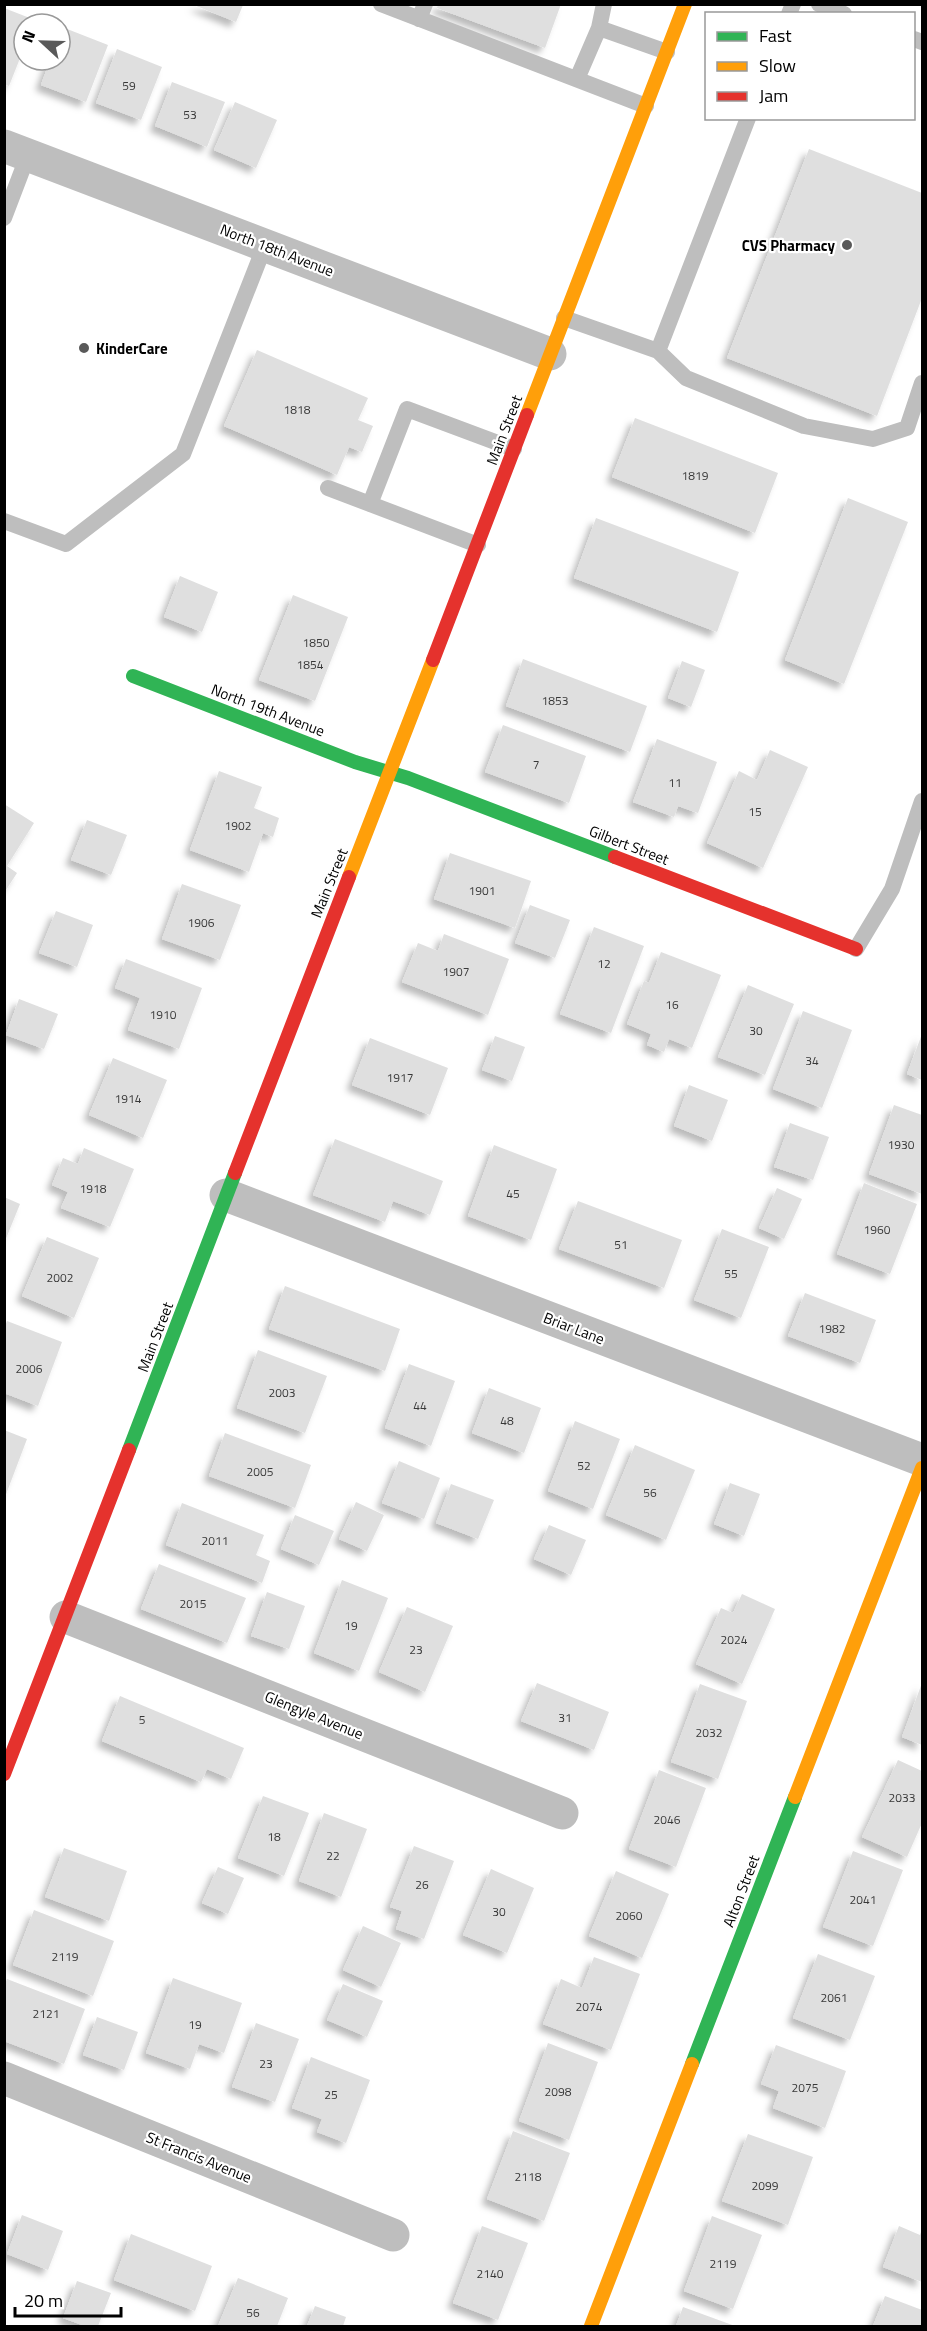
<svg xmlns="http://www.w3.org/2000/svg" width="927" height="2331" font-family="'Titillium Web',sans-serif">
	<defs>
		<filter id="shadow"><feDropShadow dx="-5.5" dy="5.5" stdDeviation="3" flood-color="#0004"/></filter>
	</defs>
	<rect width="100%" height="100%" fill="#fff"/>
	<path fill="#dfdfdf" filter="url(#shadow)" d="M438,4H561L545,48L437,8Z
		M194,5H243L236,22Z
		M4,8L35,20L33,24H24V48L9,86L4,84Z
		M62,27L108,45L86,102L41,85L50,60H60V34Z
		M117,49L162,67L141,120L96,103Z
		M172,82L225,102L207,147L155,126Z
		M235,102L277,120L256,168L214,150Z
		M809,149L922,193V298L877,416L727,358Z
		M257,350L368,398L358,420L373,426L362,452L349,447L337,475L224,426Z
		M635,418L778,473L755,533L612,477Z
		M848,498L908,522L844,684L785,660Z
		M596,518L739,572L717,632L574,578Z
		M180,576L218,592L202,632L164,617Z
		M293,595L348,617L315,701L259,680Z
		M523,659L647,706L630,752L506,706Z
		M682,661L705,670L691,707L668,698Z
		M503,725L586,756L569,803L485,772Z
		M657,739L717,762L698,813L678,806L674,817L633,802Z
		M770,750L808,767L763,868L707,843L739,771L757,780Z
		M219,771L262,787L254,808L279,818L273,837L263,833L249,872L190,850Z
		M4,804L34,823L7,866L17,873L4,893Z
		M87,820L127,835L111,875L71,860Z
		M450,853L531,881L515,928L434,899Z
		M182,884L241,905L220,960L162,939Z
		M530,905L570,920L555,958L515,943Z
		M56,911L93,925L77,967L39,953Z
		M594,927L644,946L611,1033L560,1014Z
		M444,934L509,959L488,1015L402,982L418,943L438,951Z
		M661,952L721,975L692,1048L669,1039L664,1052L647,1045L651,1034L627,1024L644,981L649,983Z
		M126,959L202,988L179,1049L128,1030L140,998L115,988Z
		M748,985L794,1004L765,1075L718,1057Z
		M19,999L58,1014L44,1049L6,1035Z
		M803,1011L852,1030L822,1108L773,1089Z
		M922,1034V1080L907,1074Z
		M495,1036L525,1047L512,1081L482,1070Z
		M370,1038L448,1068L430,1115L352,1085Z
		M113,1058L167,1080L143,1138L89,1115Z
		M689,1085L728,1100L712,1141L674,1126Z
		M894,1105L922,1115V1194L869,1174Z
		M790,1123L829,1137L813,1180L774,1167Z
		M335,1139L443,1181L430,1215L393,1201L385,1222L313,1195Z
		M494,1145L557,1169L531,1240L468,1216Z
		M84,1148L134,1169L110,1227L61,1208L68,1192L52,1185L63,1158L78,1164Z
		M864,1183L917,1204L890,1274L837,1254Z
		M777,1188L802,1199L784,1239L759,1228Z
		M4,1197L20,1204L5,1241H4Z
		M578,1201L682,1240L664,1288L559,1249Z
		M722,1229L769,1247L741,1318L694,1300Z
		M47,1237L99,1258L74,1318L22,1296Z
		M285,1286L400,1329L385,1371L269,1329Z
		M805,1293L876,1320L860,1363L788,1336Z
		M7,1321L62,1342L38,1406L4,1393V1329Z
		M258,1350L327,1376L305,1433L237,1408Z
		M409,1364L455,1381L431,1446L385,1428Z
		M489,1388L541,1408L524,1453L472,1433Z
		M575,1421L620,1439L593,1509L548,1491Z
		M4,1430L27,1439L5,1497H4Z
		M225,1433L311,1465L295,1508L209,1476Z
		M635,1445L695,1470L666,1540L606,1515Z
		M399,1461L440,1478L424,1519L382,1503Z
		M730,1483L760,1494L744,1536L714,1524Z
		M451,1484L494,1500L478,1539L436,1523Z
		M356,1502L384,1515L367,1551L339,1539Z
		M182,1503L264,1535L256,1555L270,1561L262,1583L166,1545Z
		M295,1515L334,1531L319,1565L281,1549Z
		M549,1525L586,1540L571,1575L534,1559Z
		M159,1564L246,1598L227,1643L141,1609Z
		M342,1580L388,1598L359,1671L314,1653Z
		M267,1592L305,1606L289,1649L251,1636Z
		M742,1594L775,1609L742,1684L696,1664L721,1608L733,1613Z
		M407,1607L453,1626L425,1692L379,1672Z
		M537,1683L609,1712L594,1750L521,1721Z
		M922,1683V1745L902,1737Z
		M700,1684L747,1701L718,1779L671,1762Z
		M120,1696L244,1748L231,1779L207,1769L201,1782L102,1741Z
		M898,1760L922,1771V1823L907,1857L862,1837Z
		M659,1770L706,1788L676,1867L629,1849Z
		M263,1796L309,1813L284,1876L238,1858Z
		M324,1813L367,1829L341,1897L299,1881Z
		M414,1846L454,1861L424,1939L396,1929L402,1911L390,1907Z
		M64,1848L127,1871L109,1921L45,1897Z
		M853,1851L903,1870L873,1946L823,1927Z
		M218,1867L244,1878L228,1914L202,1903Z
		M491,1869L534,1888L507,1953L463,1935Z
		M616,1871L669,1894L642,1958L589,1936Z
		M34,1910L114,1941L93,1996L13,1965Z
		M363,1926L401,1943L381,1987L343,1970Z
		M818,1954L875,1976L850,2040L793,2018Z
		M594,1957L640,1974L611,2050L543,2024L561,1979L582,1988Z
		M173,1978L242,2003L224,2053L199,2044L190,2069L146,2053Z
		M7,1979L85,2009L64,2064L4,2041V1985Z
		M343,1984L383,2001L367,2037L327,2020Z
		M97,2017L138,2032L124,2070L83,2055Z
		M256,2023L299,2039L275,2102L232,2087Z
		M548,2043L598,2062L569,2140L519,2121Z
		M776,2045L846,2071L825,2128L773,2108L779,2091L761,2084Z
		M311,2057L370,2080L346,2143L317,2132L322,2119L292,2108Z
		M513,2131L570,2153L544,2221L487,2199Z
		M748,2134L813,2157L788,2225L722,2201Z
		M22,2215L63,2231L48,2270L7,2254Z
		M712,2216L762,2235L733,2309L684,2291Z
		M482,2226L528,2243L498,2320L453,2303Z
		M899,2226L920,2235L922,2229V2282L883,2267Z
		M131,2234L212,2266L195,2311L114,2280Z
		M238,2278L288,2298L277,2326H218Z
		M77,2281L111,2293L98,2326H85L63,2318Z
		M885,2296L922,2310V2326H873Z
		M315,2306L346,2317L343,2326H307Z
		M683,2307L735,2326H676Z"/>
	<g fill="none" stroke-linecap="round" stroke-linejoin="round">
		<path stroke="#bebebe" stroke-width="16" d="M381,4L646,106
			M604,4L599,28L667,52
			M819,4L844,14
			M789,14L793,4
			M419,19L425,4
			M914,39L922,42
			M577,79L599,28
			M4,218L28,155
			M564,318L658,351L748,118
			M658,351L686,378L804,426L873,439L907,428L922,383
			M328,488L478,545
			M370,504L407,409L514,449
			M4,521L66,544L183,454L265,245
			M856,949L892,889L922,801"/>
		<path stroke="#bebebe" stroke-width="33" d="M4,146L550,354
			M226,1195L922,1460
			M66,1617L562,1813
			M4,2078L393,2235"/>
		<path stroke="#30b455" stroke-width="14" d="M133,676L355,762L408,778L615,857
			M129,1450L235,1173
			M692,2064L795,1797"/>
		<path stroke="#ff9f0a" stroke-width="14" d="M527,415L685,4
			M349,877L433,660
			M795,1797L922,1468
			M591,2326L692,2064"/>
		<path stroke="#e5322d" stroke-width="14" d="M433,660L527,415
			M615,857L856,949
			M235,1173L349,877
			M4,1774L129,1450"/>
	</g>
	<g fill="#595959" stroke="#fff" stroke-width="2">
		<circle cx="847" cy="245" r="6"/>
		<circle cx="84" cy="348" r="6"/>
	</g>
	<g text-anchor="middle" dominant-baseline="central" stroke-width="4.5" stroke-linejoin="round" paint-order="stroke">
		<g font-size="12" fill="#383838">
			<text x="129" y="85">59</text>
			<text x="190" y="114">53</text>
			<text x="297" y="409">1818</text>
			<text x="695" y="475">1819</text>
			<text x="316" y="642">1850</text>
			<text x="310" y="664">1854</text>
			<text x="555" y="700">1853</text>
			<text x="536" y="764">7</text>
			<text x="675" y="782">11</text>
			<text x="755" y="811">15</text>
			<text x="238" y="825">1902</text>
			<text x="482" y="890">1901</text>
			<text x="201" y="922">1906</text>
			<text x="604" y="963">12</text>
			<text x="456" y="971">1907</text>
			<text x="672" y="1004">16</text>
			<text x="163" y="1014">1910</text>
			<text x="756" y="1030">30</text>
			<text x="812" y="1060">34</text>
			<text x="400" y="1077">1917</text>
			<text x="128" y="1098">1914</text>
			<text x="901" y="1144">1930</text>
			<text x="93" y="1188">1918</text>
			<text x="513" y="1193">45</text>
			<text x="877" y="1229">1960</text>
			<text x="621" y="1244">51</text>
			<text x="731" y="1273">55</text>
			<text x="60" y="1277">2002</text>
			<text x="832" y="1328">1982</text>
			<text x="29" y="1368">2006</text>
			<text x="282" y="1392">2003</text>
			<text x="420" y="1405">44</text>
			<text x="507" y="1420">48</text>
			<text x="584" y="1465">52</text>
			<text x="260" y="1471">2005</text>
			<text x="650" y="1492">56</text>
			<text x="215" y="1540">2011</text>
			<text x="193" y="1603">2015</text>
			<text x="351" y="1625">19</text>
			<text x="734" y="1639">2024</text>
			<text x="416" y="1649">23</text>
			<text x="565" y="1717">31</text>
			<text x="142" y="1719">5</text>
			<text x="709" y="1732">2032</text>
			<text x="902" y="1797">2033</text>
			<text x="667" y="1819">2046</text>
			<text x="274" y="1836">18</text>
			<text x="333" y="1855">22</text>
			<text x="422" y="1884">26</text>
			<text x="863" y="1899">2041</text>
			<text x="499" y="1911">30</text>
			<text x="629" y="1915">2060</text>
			<text x="65" y="1956">2119</text>
			<text x="834" y="1997">2061</text>
			<text x="589" y="2006">2074</text>
			<text x="46" y="2013">2121</text>
			<text x="195" y="2024">19</text>
			<text x="266" y="2063">23</text>
			<text x="805" y="2087">2075</text>
			<text x="558" y="2091">2098</text>
			<text x="331" y="2094">25</text>
			<text x="528" y="2176">2118</text>
			<text x="765" y="2185">2099</text>
			<text x="723" y="2263">2119</text>
			<text x="490" y="2273">2140</text>
			<text x="253" y="2312">56</text>
		</g>
		<g font-size="15" font-weight="bold" fill="#000" stroke="#fff" text-anchor="end">
			<text x="835" y="245">CVS Pharmacy</text>
			<text x="96" y="348" text-anchor="start">KinderCare</text>
		</g>
		<g font-size="15" fill="#000" stroke="#fff">
			<text transform="translate(277 250) rotate(21)">North 18th Avenue</text>
			<text transform="translate(504 430) rotate(-69)">Main Street</text>
			<text transform="translate(268 710) rotate(21)">North 19th Avenue</text>
			<text transform="translate(629 845) rotate(21)">Gilbert Street</text>
			<text transform="translate(329 883) rotate(-68)">Main Street</text>
			<text transform="translate(574 1328) rotate(21)">Briar Lane</text>
			<text transform="translate(155 1337) rotate(-69)">Main Street</text>
			<text transform="translate(314 1715) rotate(22)">Glengyle Avenue</text>
			<text transform="translate(741 1891) rotate(-69)">Alton Street</text>
			<text transform="translate(199 2157) rotate(22)">St Francis Avenue</text>
		</g>
	</g>
	<rect width="927" height="2331" fill="none" stroke="#000000" stroke-width="12"/>
	<rect x="705" y="12" width="210" height="108" fill="#ffffff" stroke="#999999" stroke-width="1.5"/>
	<rect x="717" y="32" width="30" height="9" fill="#30b455" stroke="#999999" stroke-width="1.5"/>
	<text x="759" y="42" font-size="18" fill="#000000">Fast</text>
	<rect x="717" y="62" width="30" height="9" fill="#ff9f0a" stroke="#999999" stroke-width="1.5"/>
	<text x="759" y="72" font-size="18" fill="#000000">Slow</text>
	<rect x="717" y="92" width="30" height="9" fill="#e5322d" stroke="#999999" stroke-width="1.5"/>
	<text x="759" y="102" font-size="18" fill="#000000">Jam</text>
	<g transform="translate(42 42) rotate(292)"><circle r="28" fill="#ffffff" stroke="#999999" stroke-width="1.5"/>
	<path d="M0-4.5L10 22L0 15L-10 22Z" fill="#595959"/>
	<text y="-9" font-size="16" font-weight="bold" text-anchor="middle" fill="#000000">N</text>
	</g>
	<path d="M15 2307v9h106v-9" fill="none" stroke="#000000" stroke-width="3"/>
	<text x="24" y="2307" font-size="18" fill="#000000" stroke="#ffffff" stroke-width="4.5" paint-order="stroke">20 m</text>
</svg>
